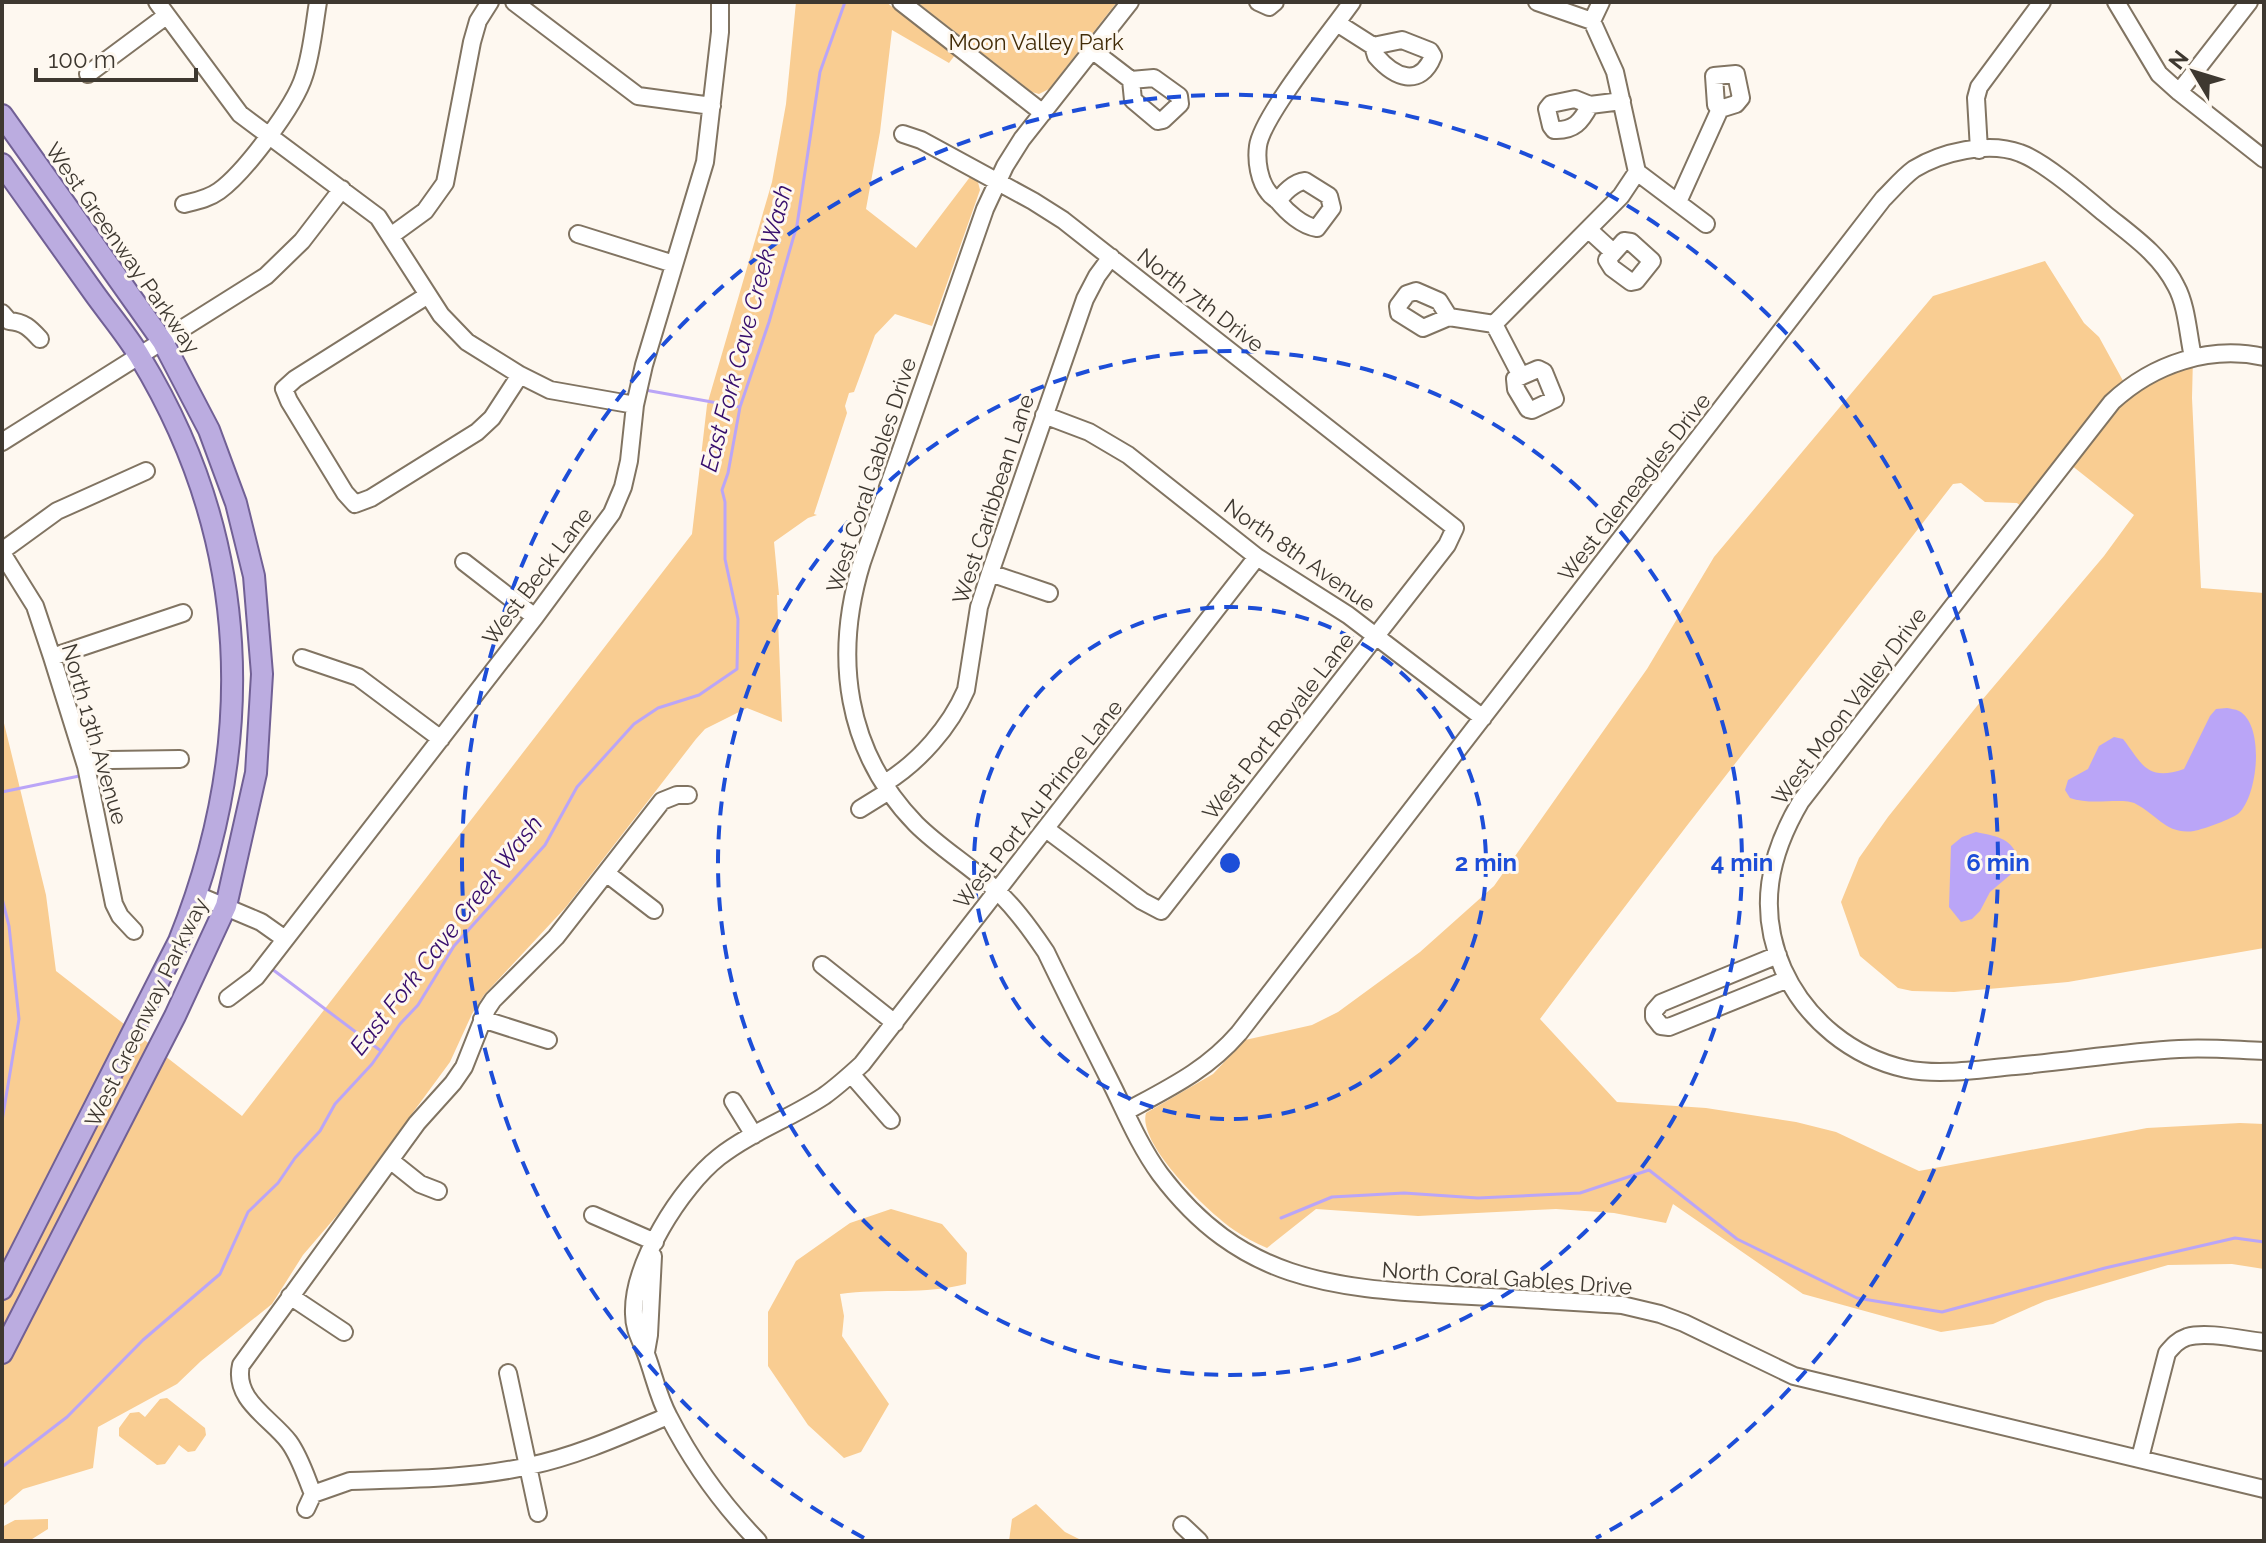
<svg xmlns="http://www.w3.org/2000/svg" width="2266" height="1543" font-family="Raleway,sans-serif">
	<rect width="100%" height="100%" fill="#fef8f0"/>
	<path fill="#f9cd92" d="M796,2H886L955,55L949,63L892,30L880,132L866,209L916,248L970,177L978,182L980,190L932,326L895,314L875,335L854,392L849,393L845,406L847,413L814,514L817,515L808,518L774,542L779,595H777L782,722L747,708L705,729L696,739L566,907L484,995L472,1014L450,1062L339,1213L303,1255L272,1304L201,1361L177,1384L98,1427L93,1468L23,1489L2,1507V715L46,895L56,971L242,1116L692,534L707,405L772,182L786,104Z
		M917,2H1117L1049,89L1039,94L1032,92Z
		M2045,261L2084,323L2099,337L2127,388L2193,357L2192,398L2201,588L2264,593V948L2068,982L1954,992L1912,991L1898,988L1860,956L1841,902L1859,858L1888,817L1977,706L2104,556L2134,515L2066,461L2027,511L2017,503L1985,502L1961,483L1953,484C1815,662 1675,838 1540,1019L1617,1102L1706,1108L1796,1122L1836,1132L1919,1171L2147,1128L2240,1123L2264,1124V1269L2232,1264L2168,1265L2045,1301L1993,1324L1941,1332L1803,1294L1673,1204L1666,1223L1614,1213L1556,1209L1418,1216L1316,1209L1267,1248C1255,1243 1244,1237 1234,1230C1209,1213 1137,1144 1146,1113L1213,1074L1245,1040L1312,1025L1338,1012L1420,952L1494,886L1647,669L1714,557L1933,296Z
		M891,1209L942,1224L967,1253L966,1284C925,1295 882,1288 840,1294L844,1316L842,1336L889,1404L861,1452L844,1458L808,1425L768,1366V1312L796,1261L850,1223Z
		M167,1398L205,1428L206,1435L195,1451L188,1452L179,1445L165,1464L157,1465L119,1436V1428L130,1413L139,1412L145,1417L160,1399Z
		M1036,1504L1065,1532L1083,1541H1009L1012,1519Z
		M48,1519V1529L29,1541H2V1527L15,1520Z"/>
	<path fill="#baa5f7" d="M2227,708C2231,709 2235,709 2239,711C2265,725 2258,795 2239,813C2232,819 2204,829 2194,831C2167,835 2157,815 2136,804C2123,797 2091,806 2070,798L2065,790L2068,780L2088,769L2099,746L2114,737L2123,739C2142,763 2146,782 2184,769L2210,716L2216,709Z
		M1976,832C2000,837 2011,838 2020,861L2016,870L1990,892L1980,911L1972,919L1961,922L1949,907L1951,846L1962,837Z"/>
	<g fill="none" stroke-linecap="round" stroke-linejoin="round">
		<path stroke="#baa5f7" stroke-width="3" d="M645,390L740,407
			M2,792L84,775
			M2,898L9,926L19,1019L2,1121
			M272,969L381,1051
			M1281,1218L1332,1197L1404,1193L1478,1198L1580,1193L1649,1170L1737,1239L1857,1298L1942,1312L2105,1268L2235,1238L2264,1242
			M2,1467L67,1417L143,1340L220,1274L248,1212L278,1183L295,1158L320,1131L335,1104L372,1064L400,1024L418,1005L454,946L545,845L577,787L634,724L658,708L699,695L737,669L738,619L725,559V502L722,490L728,473L740,407L769,322L797,225L820,72L845,2"/>
		<defs>
			<path id="minor" d="M157,2L240,114L378,217L441,315L467,342L520,375L550,390L635,405
				M514,2L638,96L712,106
				M901,2L1043,113
				M1130,2L1022,139L1005,166L985,209L862,562C833,656 845,751 916,824C938,846 964,862 987,882C1011,902 1029,927 1046,952C1068,998 1091,1043 1114,1089C1128,1118 1141,1148 1160,1174C1240,1280 1329,1288 1452,1295C1509,1298 1565,1301 1622,1305L1660,1314L1684,1323L1794,1376L2264,1489
				M1258,2L1269,7L1275,2
				M1537,2L1592,21L1615,72L1637,172L1706,224
				M2116,2L2159,74L2179,92L2264,159
				M1592,21L1601,2
				M1337,23L1373,46
				M1402,40L1430,51L1433,56C1420,89 1394,77 1376,56L1373,46Z
				M1092,50L1131,80L1154,78L1179,96L1180,104L1163,120L1158,121L1133,100L1131,80
				M88,74L166,16
				M2179,92L2249,2
				M1575,99L1590,105C1581,122 1574,131 1554,130L1551,126L1547,109L1551,104Z
				M1590,105L1622,101
				M903,134L921,140L1033,201L1063,220L1455,528L1447,545L1161,911L1142,901L1046,829
				M1979,150L1976,98L1979,87L2042,2
				M1279,202C1282,193 1295,182 1305,181L1329,196L1332,208L1317,228C1302,226 1287,212 1278,201C1275,198 1271,196 1269,193C1259,181 1256,161 1258,146C1262,116 1331,32 1352,2
				M1678,202L1720,109L1716,105L1714,76L1736,74L1741,98L1736,104L1720,109
				M184,204C196,201 208,199 219,191C244,173 295,106 304,76C312,52 314,26 318,2
				M1589,230L1613,252
				M578,234L674,264
				M392,235L425,211L445,183L472,42L478,21L490,2
				M1624,241L1631,242L1652,261L1636,281L1631,282L1612,268L1607,260Z
				M1416,291L1439,301L1449,317L1423,328L1399,313L1398,306L1407,294Z
				M428,295L295,379L284,389L289,401L345,493L355,504L371,498L477,432L492,418L520,375
				M2,313L9,321C24,322 30,328 40,339
				M1449,317L1494,324L1621,196L1637,172
				M1494,324L1521,376
				M2264,357C2209,345 2153,364 2112,402L1801,801C1769,855 1757,909 1783,969C1806,1020 1852,1057 1906,1069C1941,1076 1980,1069 2015,1066C2070,1061 2124,1052 2179,1049C2207,1047 2236,1050 2264,1051
				M1538,369L1544,372L1555,399L1532,410L1528,409L1516,389L1515,379Z
				M1044,415L1089,432L1128,455L1257,557L1348,615L1483,718
				M2,442L266,276L302,241L342,189
				M2,551L57,511L146,471
				M2,553L35,606L52,657L86,766L114,904L120,916L134,931
				M464,562L535,617
				M990,573L1049,593
				M52,657L183,613
				M302,658L358,677L441,739
				M86,766L110,760L180,759
				M885,783C919,762 950,727 966,690L979,607L990,573L1085,299L1097,276L1111,257
				M860,809L889,791
				M606,873L654,910
				M197,895L261,922L285,939
				M1778,955L1661,1003L1654,1011V1017L1661,1026L1669,1027L1788,979
				M822,965L895,1023
				M228,998L256,977L535,617L612,513L623,487L629,461L635,405L644,365L705,162L720,32V2
				M482,1019L548,1040
				M851,1074L891,1120
				M733,1101L754,1135
				M1125,1112C1169,1088 1206,1071 1239,1033L1883,199C1893,189 1903,177 1914,169C1942,152 1988,141 2020,153C2043,161 2084,196 2104,213C2131,235 2160,254 2176,286C2187,306 2188,335 2193,357
				M390,1160L420,1184L438,1191
				M593,1215L655,1242
				M290,1296L344,1332
				M646,1352L649,1335L653,1256
				M508,1373L538,1513
				M2140,1458L2167,1353C2173,1346 2178,1340 2187,1337C2207,1331 2243,1340 2264,1342
				M313,1494C306,1477 300,1457 289,1442C271,1418 233,1400 241,1365L417,1123L453,1083L464,1067L487,1009L493,1000L556,937L662,801L677,795H688
				M306,1509L313,1494L350,1481C410,1479 470,1479 529,1466C577,1456 623,1435 668,1416
				M1182,1525L1199,1541
				M758,1541C723,1505 692,1462 669,1417C658,1397 654,1375 646,1354C641,1340 634,1330 634,1314C632,1264 681,1187 719,1157C751,1132 791,1118 824,1096C838,1086 850,1075 862,1064L1257,557"/>
			<path id="major" d="M2,115L163,342L209,430L236,503L254,576L262,674L256,773L226,906L175,1016L2,1353
				M2,164C33,207 63,250 94,293C109,314 127,335 140,357C252,541 258,744 179,941L2,1289"/>
		</defs>
		<use href="#minor" stroke="#817462" stroke-width="20"/>
		<use href="#major" stroke="#716095" stroke-width="24"/>
		<use href="#minor" stroke="#fff" stroke-width="16"/>
		<use href="#major" stroke="#bbace0" stroke-width="20"/>
	</g>
	<g fill="none" stroke="#1d4ed8" stroke-width="4" stroke-dasharray="14 10">
		<circle cx="1230" cy="863" r="256"/>
		<circle cx="1230" cy="863" r="512"/>
		<path d="M864 1538A768 768 0 1 1 1596 1538"/>
	</g>
	<g text-anchor="middle" dominant-baseline="central" stroke-width="6" stroke-linejoin="round" paint-order="stroke">
		<g font-size="22" fill="#422c08" stroke="#fef8f0">
			<text x="1036" y="42">Moon Valley Park</text>
		</g>
		<g font-size="22" fill="#3e3830" stroke="#fef8f0">
			<text transform="translate(123 248) rotate(55)">West Greenway Parkway</text>
			<text transform="translate(1201 300) rotate(38)">North 7th Drive</text>
			<text transform="translate(871 475) rotate(-72)">West Coral Gables Drive</text>
			<text transform="translate(1634 487) rotate(-52)">West Gleneagles Drive</text>
			<text transform="translate(993 499) rotate(-72)">West Caribbean Lane</text>
			<text transform="translate(1300 555) rotate(35)">North 8th Avenue</text>
			<text transform="translate(537 576) rotate(-53)">West Beck Lane</text>
			<text transform="translate(1849 706) rotate(-53)">West Moon Valley Drive</text>
			<text transform="translate(1278 726) rotate(-52)">West Port Royale Lane</text>
			<text transform="translate(95 734) rotate(74)">North 13th Avenue</text>
			<text transform="translate(1038 804) rotate(-52)">West Port Au Prince Lane</text>
			<text transform="translate(146 1012) rotate(-64)">West Greenway Parkway</text>
			<text transform="translate(1507 1278) rotate(4)">North Coral Gables Drive</text>
		</g>
		<g font-size="24" font-style="italic" fill="#360d6c" stroke="#fef8f0">
			<text transform="translate(746 328) rotate(-75)">East Fork Cave Creek Wash</text>
			<text transform="translate(446 935) rotate(-52)">East Fork Cave Creek Wash</text>
		</g>
	</g>
	<circle cx="1230" cy="863" r="12" fill="#1d4ed8" stroke="#fef8f0" stroke-width="4"/>
	<g font-size="24" text-anchor="middle" font-weight="bold" fill="#1d4ed8" stroke="#fef8f0" stroke-width="6" stroke-linejoin="round" paint-order="stroke">
		<text x="1486" y="871">2 min</text>
		<text x="1742" y="871">4 min</text>
		<text x="1998" y="871">6 min</text>
	</g>
	<rect width="2266" height="1543" fill="none" stroke="#3e3830" stroke-width="8"/>
	<g transform="translate(2194 72) rotate(308)" stroke="#fef8f0" stroke-width="6" paint-order="stroke">
	<path d="M0-6L14 30L0 20L-14 30Z" fill="#3e3830"/>
	<text y="-12" font-size="22" font-weight="bold" text-anchor="middle" fill="#3e3830">N</text>
	</g>
	<path d="M36 68v12h160v-12" fill="none" stroke="#3e3830" stroke-width="4"/>
	<text x="48" y="68" font-size="24" fill="#3e3830" stroke="#fef8f0" stroke-width="6" paint-order="stroke">100 m</text>
</svg>
